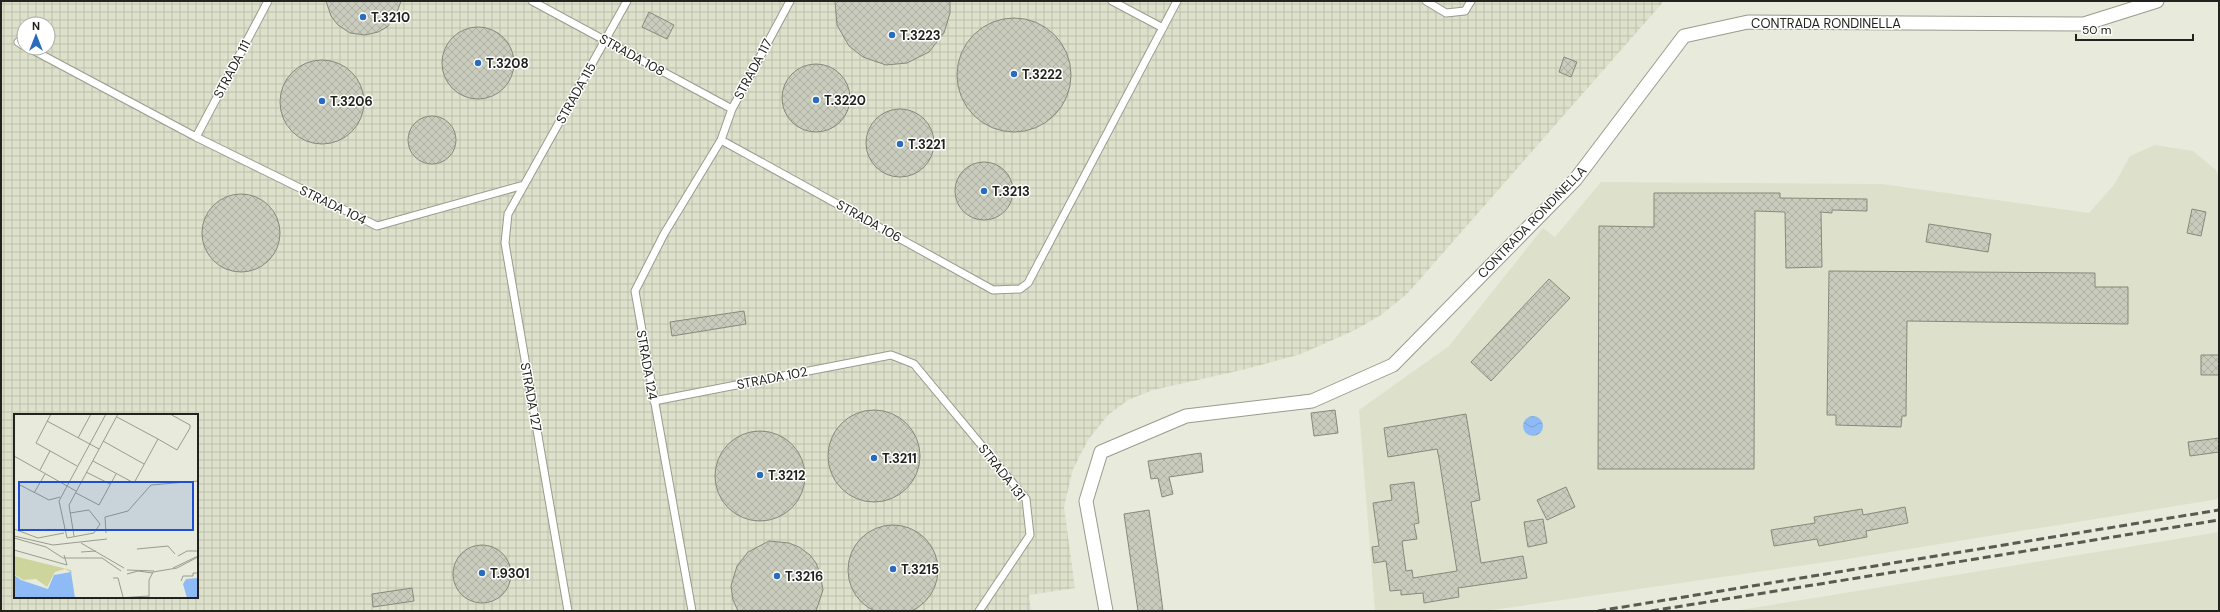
<svg xmlns="http://www.w3.org/2000/svg" width="2220" height="612" font-family="'DM Sans',sans-serif">
	<defs>
		<pattern id="industrial-grid" width="8" height="8" patternUnits="userSpaceOnUse"><rect width="8" height="8" fill="#dde0ca"/><path d="M0 4h8M4 0v8" fill="none" stroke="#bdc0ad"/></pattern>
		<pattern id="water-waves" width="16" height="10" patternUnits="userSpaceOnUse"><rect width="16" height="10" fill="#8ebbf6"/><path d="M0 5q4-4 8 0t8 0" fill="none" stroke="#7aa0d2"/></pattern>
		<pattern id="building-cross-hatch" width="8" height="8" patternUnits="userSpaceOnUse"><rect width="8" height="8" fill="#c9ccbd"/><path d="M0 0l8 8M0 8l8-8" fill="none" stroke="#acafa2"/></pattern>
	</defs>
	<rect width="100%" height="100%" fill="#e8ebdb"/>
	<path fill="#dde0ca" d="M2155,145L2193,151L2216,170L2219,178V499L1841,560L1485,611H1375L1359,410L1449,346L1543,228L1555,237L1601,182L1882,184L2089,213L2114,185L2130,156Z
		M2219,532V611H1734L2189,537Z"/>
	<path fill="url(#industrial-grid)" fill-rule="evenodd" d="M1,1H1664L1407,294L1381,315L1355,330L1301,354L1246,369L1153,390L1128,400L1108,415L1088,440L1073,469L1064,507L1075,588L1029,595L1031,611H1ZM24,24H48V48H24ZM15,415H197V597H15Z"/>
	<path fill="url(#water-waves)" d="M1523 426a10 10 0 1 1 20 0a10 10 0 1 1-20 0Z"/>
	<path fill="url(#building-cross-hatch)" stroke="#87897b" d="M326,1H401L396,15L387,27L378,32L365,35L350,33L338,25L331,16Z
		M835,1H950V13L944,33L929,52L907,63L886,65L863,57L849,46L837,25Z
		M649,12L674,25L667,39L642,27Z
		M957 75a57 57 0 1 1 114 0a57 57 0 1 1-114 0Z
		M442 63a36 36 0 1 1 72 0a36 36 0 1 1-72 0Z
		M1564,57L1577,62L1571,77L1559,72Z
		M280 102a42 42 0 1 1 84 0a42 42 0 1 1-84 0Z
		M782 98a34 34 0 1 1 68 0a34 34 0 1 1-68 0Z
		M866 143a34 34 0 1 1 68 0a34 34 0 1 1-68 0Z
		M408 140a24 24 0 1 1 48 0a24 24 0 1 1-48 0Z
		M955 191a29 29 0 1 1 58 0a29 29 0 1 1-58 0Z
		M1654,193H1780V198L1867,199V211L1832,210V213L1821,212L1822,267L1786,268L1785,212L1755,211L1754,469H1598L1599,226L1654,227Z
		M202 233a39 39 0 1 1 78 0a39 39 0 1 1-78 0Z
		M2192,209L2206,212L2201,236L2187,233Z
		M1929,224L1991,234L1988,252L1926,242Z
		M1829,271L2095,273V287H2128V324L1907,321L1906,416H1902L1901,427L1836,425V415H1827Z
		M1549,279L1570,298L1491,381L1471,362Z
		M744,311L746,324L672,336L670,322Z
		M2201,355H2219V375H2201Z
		M1335,410L1338,433L1314,436L1311,413Z
		M828 456a46 46 0 1 1 92 0a46 46 0 1 1-92 0Z
		M1466,414L1480,500L1471,502L1481,563L1523,556L1527,578L1458,588L1459,597L1424,603L1423,593L1401,595V590L1390,591L1386,561L1374,563L1372,547L1379,546L1373,503L1392,500L1390,485L1414,482L1419,523L1414,524L1417,539L1402,541L1406,571L1412,570L1413,578L1457,571L1439,458L1437,449L1388,457L1384,428Z
		M715 476a45 45 0 1 1 90 0a45 45 0 1 1-90 0Z
		M2219,438V452L2190,456L2188,442Z
		M1201,453L1203,472L1169,477L1173,494L1162,497L1158,478L1151,479L1148,461Z
		M1566,487L1575,507L1547,520L1537,500Z
		M1905,507L1908,523L1866,531L1867,537L1819,546L1817,539L1774,546L1771,530L1815,523L1814,517L1862,509L1863,515Z
		M1149,510L1158,572L1163,611H1138L1124,514Z
		M1543,519L1547,543L1528,547L1524,522Z
		M848 570a45 45 0 1 1 90 0a45 45 0 1 1-90 0Z
		M769,541L789,543L799,547L810,555L816,563L820,573L823,590L816,611H738L733,600L731,586L737,566L748,552Z
		M453 574a29 29 0 1 1 58 0a29 29 0 1 1-58 0Z
		M412,588L414,601L373,607L372,594Z"/>
	<g fill="none" stroke-linecap="round" stroke-linejoin="round">
		<defs>
			<path id="service" d="M532,1L732,109
				M1112,1L1163,28
				M1426,1L1446,13L1465,11L1471,1
				M18,42L24,46
				M29,48L196,137L377,226L524,185
				M196,137L268,1
				M721,140L993,290L1020,289L1028,283L1177,1
				M654,401L891,355L914,364L1026,499L1030,535L979,611
				M568,611L505,243L508,214L627,1
				M692,611L635,291L664,234L721,140L732,109L790,1"/>
			<path id="minor" d="M1106,611L1086,501L1101,452L1186,416L1312,401L1393,365L1575,180L1684,36L1748,22L2084,24L2157,1"/>
		</defs>
		<use href="#service" stroke="#999b8d" stroke-width="9"/>
		<use href="#minor" stroke="#999b8d" stroke-width="15"/>
		<use href="#service" stroke="#fff" stroke-width="7"/>
		<use href="#minor" stroke="#fff" stroke-width="13"/>
		<path stroke="#595a52" stroke-width="3" stroke-dasharray="8 4" stroke-linecap="butt" d="M1598,611L2219,510
			M1651,611L2219,520"/>
	</g>
	<g fill="#296bbd" stroke="#fff" stroke-width="1.5">
		<circle cx="363" cy="17" r="4"/>
		<circle cx="892" cy="35" r="4"/>
		<circle cx="478" cy="63" r="4"/>
		<circle cx="1014" cy="74" r="4"/>
		<circle cx="816" cy="100" r="4"/>
		<circle cx="322" cy="101" r="4"/>
		<circle cx="900" cy="144" r="4"/>
		<circle cx="984" cy="191" r="4"/>
		<circle cx="874" cy="458" r="4"/>
		<circle cx="760" cy="475" r="4"/>
		<circle cx="893" cy="569" r="4"/>
		<circle cx="482" cy="573" r="4"/>
		<circle cx="777" cy="576" r="4"/>
	</g>
	<g text-anchor="middle" dominant-baseline="central" stroke-width="3" stroke-linejoin="round" paint-order="stroke">
		<g font-size="13" font-weight="bold" fill="#22231e" stroke="#fff" text-anchor="start">
			<text x="371" y="17">T.3210</text>
			<text x="900" y="35">T.3223</text>
			<text x="486" y="63">T.3208</text>
			<text x="1022" y="74">T.3222</text>
			<text x="824" y="100">T.3220</text>
			<text x="330" y="101">T.3206</text>
			<text x="908" y="144">T.3221</text>
			<text x="992" y="191">T.3213</text>
			<text x="882" y="458">T.3211</text>
			<text x="768" y="475">T.3212</text>
			<text x="901" y="569">T.3215</text>
			<text x="490" y="573">T.9301</text>
			<text x="785" y="576">T.3216</text>
		</g>
		<g font-size="13" fill="#22231e" stroke="#fff">
			<text x="1826" y="23">CONTRADA RONDINELLA</text>
			<text transform="translate(632 55) rotate(29)">STRADA 108</text>
			<text transform="translate(232 69) rotate(-62)">STRADA 111</text>
			<text transform="translate(753 69) rotate(-62)">STRADA 117</text>
			<text transform="translate(576 93) rotate(-61)">STRADA 115</text>
			<text transform="translate(333 205) rotate(26)">STRADA 104</text>
			<text transform="translate(869 221) rotate(29)">STRADA 106</text>
			<text transform="translate(1532 222) rotate(-46)">CONTRADA RONDINELLA</text>
			<text transform="translate(647 365) rotate(80)">STRADA 124</text>
			<text transform="translate(772 378) rotate(-11)">STRADA 102</text>
			<text transform="translate(531 397) rotate(80)">STRADA 127</text>
			<text transform="translate(1002 472) rotate(52)">STRADA 131</text>
		</g>
	</g>
	<g transform="translate(14 414)">
		<rect width="184" height="184" fill="#e8ebdb"/>
		<path d="M0,142L57,156L58,159L51,155L41,158L33,173L22,165L9,166L0,160Z" fill="#ced59c"/>
		<path d="M57,158L61,184H0V161L7,166L34,175L40,161ZM184,164V184H173L169,170L172,165Z" fill="#8ebbf6"/>
		<path fill="none" stroke="#999b8f" stroke-width="1" d="M37,0L22,29L63,52M103,3L144,25M33,7L85,35M64,24L77,0M89,27L130,50M0,42L62,77M79,47L120,69L144,25L163,36L176,14V11L156,0M26,56L36,37M72,58L96,70M6,71L35,86L46,83M20,79L31,60M62,79L85,91L102,60M56,99L75,96L86,110L80,119L53,124L45,87L92,0M0,115L24,124L50,119M92,119L91,103L114,97L137,71L184,67M0,122L39,131L93,125M60,122L55,91L104,0M0,124L32,133L49,144H88L107,157M67,129L110,154M123,135L154,132L161,140M0,136L53,151L50,141M67,138L82,137M164,142L173,137H184M159,154L184,142M113,156L140,157M113,160L124,157L139,159M99,164H104L109,183M167,167L169,162H179V159H184M104,184L135,182M135,184V166L139,158L163,154L184,143"/>
		<path fill="#1d4ed8" fill-opacity="0.15" stroke="#1d4ed8" stroke-width="2" d="M5,68H179V116H5Z"/>
		<rect width="184" height="184" fill="none" stroke="#22231e" stroke-width="2"/>
	</g>
	<rect width="2220" height="612" fill="none" stroke="#22231e" stroke-width="4"/>
	<g transform="translate(36 36)"><circle r="19" fill="#ffffff" stroke="#a7a7a5"/>
	<path d="M0-3L7 15L0 10L-7 15Z" fill="#296bbd"/>
	<text y="-6" font-size="11" font-weight="bold" text-anchor="middle" fill="#22231e">N</text>
	</g>
	<path d="M2076 34v6h117v-6" fill="none" stroke="#22231e" stroke-width="2"/>
	<text x="2082" y="34" font-size="12" fill="#22231e" stroke="#ffffff" stroke-width="3" paint-order="stroke">50 m</text>
</svg>
